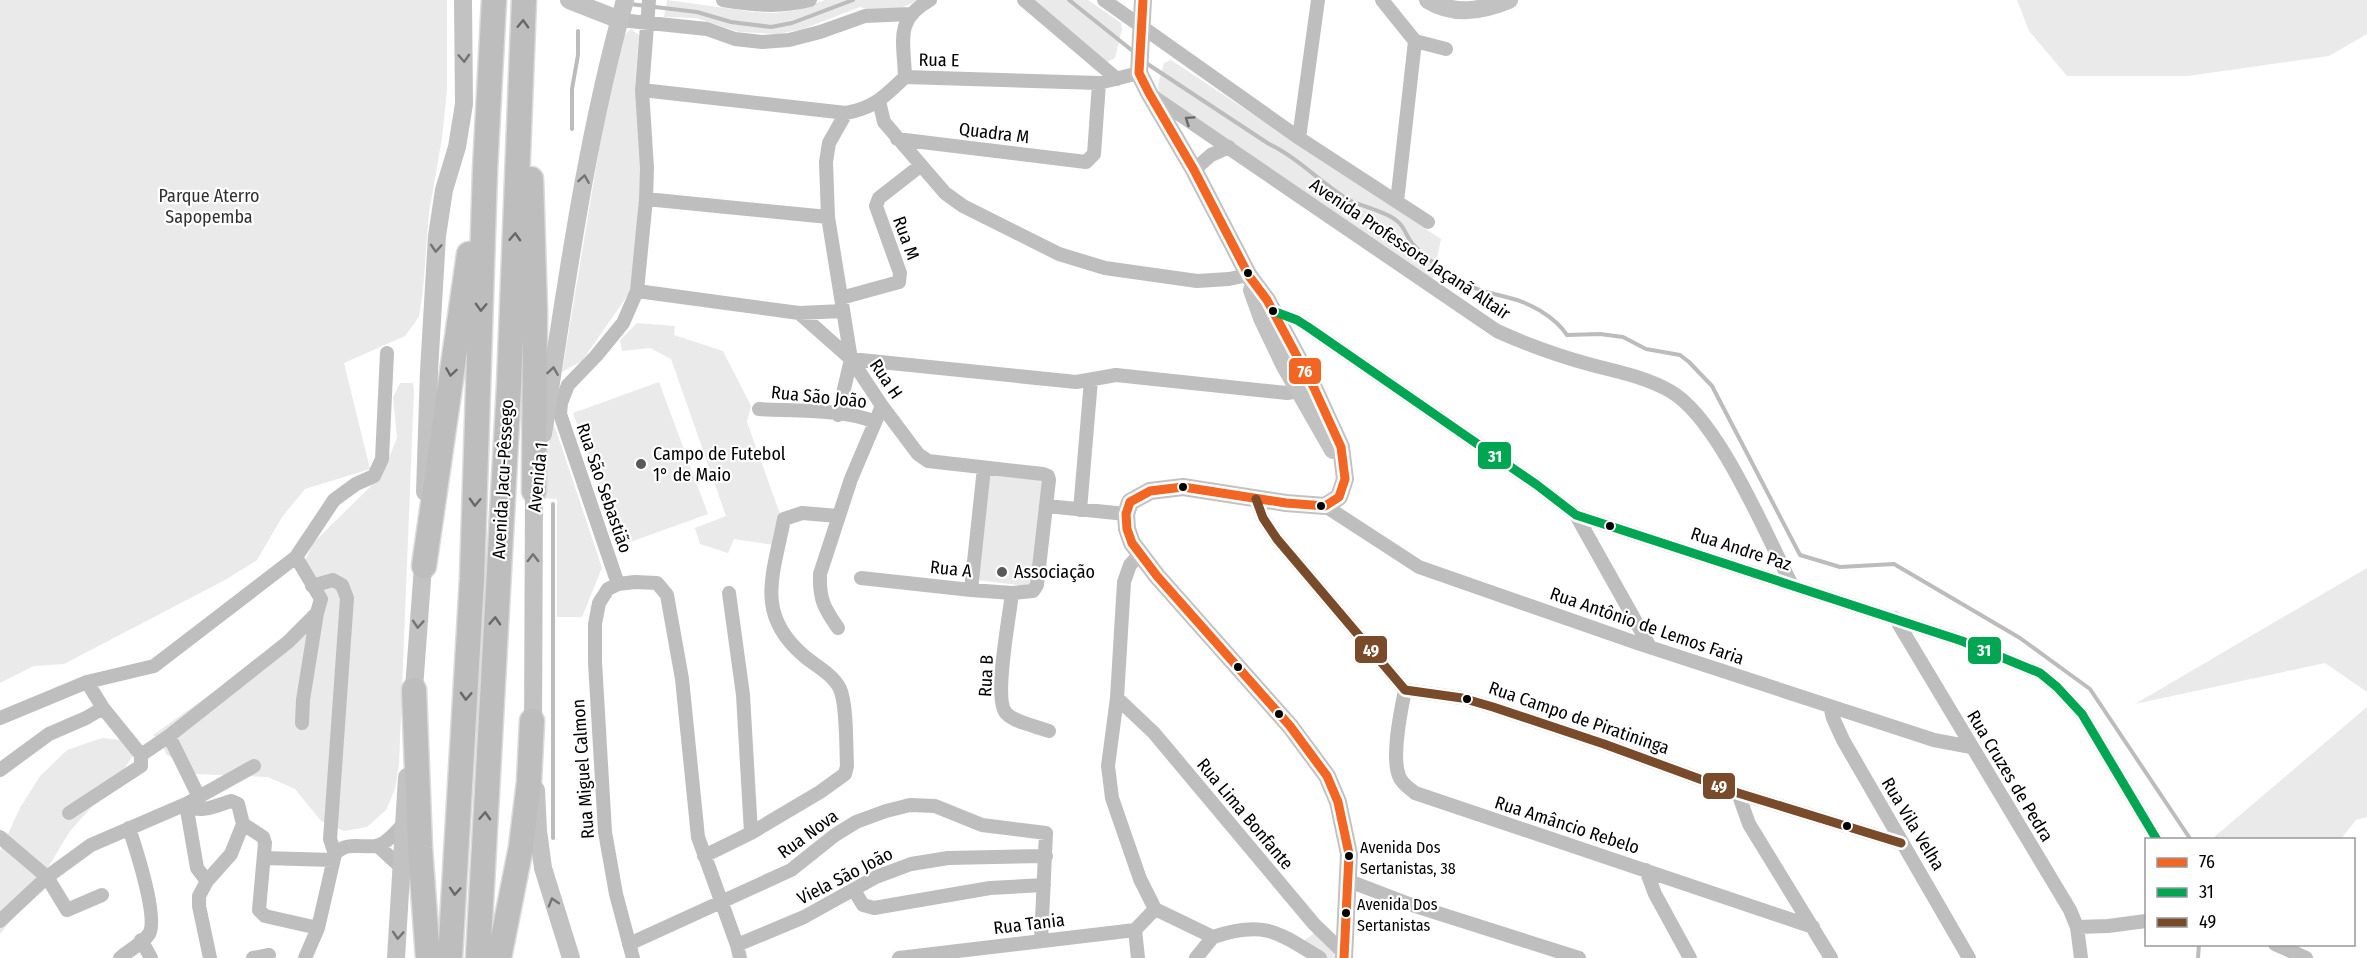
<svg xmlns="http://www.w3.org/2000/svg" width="2367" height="958" font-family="'Fira Sans Condensed',sans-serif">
	<rect width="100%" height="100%" fill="#fff"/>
	<path fill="#eaeaea" d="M0,0H447V90L442,138L429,213L423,290L419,317L405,336L344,363L370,469L305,489L282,517L257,560L225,580L64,664L34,666L0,683Z
		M667,0L754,12L775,13L797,10L825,0H918C902,10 878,14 860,7L803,29L778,34L739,32L696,18L664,17Z
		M1030,0H1088L1121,23L1122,29L1115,58L1105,63Z
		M2017,0H2367V34L2329,56L2188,76H2067L2029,31Z
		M631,29L639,35L635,85L642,157L632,289L582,361L562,372L603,126L622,37Z
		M1171,60L1441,239L1433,279L1159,93L1158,84L1164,63Z
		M637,323L675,326L674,335L723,351L751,406L747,422L780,514L774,545L734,539L728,553L700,544L695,528L726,516L671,359L650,348L622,351L620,340Z
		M659,382L708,514L622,545L573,413Z
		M400,383H413L414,390L399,764L395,789L386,810L367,827L344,831L321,821L295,789L268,777L196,774L166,754L161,742L153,735L229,681L317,613L305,561L313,543L371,486L388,460L397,438L393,397Z
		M553,421L602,568L582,617H557V499L542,498L543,473Z
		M988,473L1047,481L1034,587L976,580Z
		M2367,568V692L2325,663L2135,704Z
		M2367,707V817L2356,820L2341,839L2215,840L2213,838Z
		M102,738L130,741L137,749L120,776L70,831L32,894L0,934V851L20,808L40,776L67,750Z
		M1315,932L1338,952V958H1327L1305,943V940Z"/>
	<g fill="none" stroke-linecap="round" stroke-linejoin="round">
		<path stroke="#bcbcbc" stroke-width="4" d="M1069,0L1134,52
			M630,4L697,12L731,22L771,27L792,23L853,0
			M1146,63L1269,144C1297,157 1320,182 1347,199C1362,207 1386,211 1397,221C1405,227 1406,236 1412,243C1425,259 1446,272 1463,282C1477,291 1491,293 1506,297C1529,302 1554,316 1567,335L1600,334L1623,337L1646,349L1680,355L1689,362L1712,386L1800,555L1840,567L1894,564L2020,638L2090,689L2191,840
			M572,129V89L578,55V31
			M553,504V838
			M2198,958L2199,944"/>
		<defs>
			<path id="highway" d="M531,179L535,311L534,491
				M424,566L469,254
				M414,690L420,848L428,958
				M450,958L472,579L485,170L494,0
				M478,958L509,386L524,0
				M499,958L521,847L529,782L532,721"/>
		</defs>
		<use href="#highway" stroke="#dbdbdb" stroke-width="27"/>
		<path stroke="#bebebe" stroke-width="14" d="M723,0C755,5 778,8 810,0
			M1024,0L1117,79
			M1104,0L1299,138L1428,222
			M1382,0L1415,41L1446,49
			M620,20L707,29L735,39L762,42L789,40L820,32L865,16L910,14
			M905,77C904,41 894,20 930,0
			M642,90L846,113C874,108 884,97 905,77L1099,83L1139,73
			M1151,95L1497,331C1528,345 1559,356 1592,365C1618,372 1646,377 1670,391C1718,418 1765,533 1791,583
			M879,101L884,122L945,193L963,206L1059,254L1105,268L1197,281L1229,279L1248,275
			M846,113L829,143L826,162L828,217L851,359L882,406L918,454L928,461L1043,474L1048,476L1049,480L1037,585L1033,591L1012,593L971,590L861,578
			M1299,138L1318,0
			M897,139L1086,162L1094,154L1099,83
			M1194,170L1211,155L1229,147
			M646,199L828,217
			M1397,202L1415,41
			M637,291L799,313L843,311
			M841,298L899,282L900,273L876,206L879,198L920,166
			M1273,311L1297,320L1308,327L1537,485L1576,515L1962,641L2040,673L2057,687L2082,714L2157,840
			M799,313L851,359
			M851,359L1076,382L1116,375L1287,393L1306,390
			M759,409C791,411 846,409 875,422
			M838,415L851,359
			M1256,499L1263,518L1277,539L1405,690L1462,698L1493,707L1604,744L1738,793L1901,843
			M1047,506L1126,514
			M1325,506L1419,567L1637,643L1934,740L1971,747
			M1080,510L1091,380
			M1576,515L1650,647
			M1140,554L1130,565L1124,582L1117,698L1108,766L1112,798L1140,879L1155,909L1213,937C1264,920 1278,932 1320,958
			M618,584L560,414L561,403L568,385L596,356L623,323L637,291L646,199L647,168L642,90L649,0
			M312,586L333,580L342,585L347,598L330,839L335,854
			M971,590L984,468
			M729,593L743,695L751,833
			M1012,593C1010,614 993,699 1006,713C1015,723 1036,726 1049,731
			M1895,618L2070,910L2077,927L2081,958
			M838,628C824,608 819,599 820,574L851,479L882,406
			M87,682L103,708
			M1405,690C1401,710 1391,756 1399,776C1402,784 1409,788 1415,793L1813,927
			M1117,698L1154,733L1314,924L1345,954
			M1830,706L1833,718L1843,740L1969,958
			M0,718L87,682L154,666L296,557
			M302,723L303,700L317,613
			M169,736L199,797
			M141,755L169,736L288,642L317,613L321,599L296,557L334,500L356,484L374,476L382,459L387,353
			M254,766L186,804C199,815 217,805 231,801L238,804L243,824L263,837L265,843L259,910L265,916L318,928
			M0,770L49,734L86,718L103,708L141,755V766L69,813
			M1738,793L1749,824L1831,958
			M0,837L47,877L0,921
			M378,846L403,869
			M704,856L751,833L820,792L845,774L847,766C846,747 847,704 840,689C833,674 814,665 803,655C754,613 774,573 784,519L802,513L838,516
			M264,858L333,860
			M1646,870L1655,894L1690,958
			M207,881L199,896V906L210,958
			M1349,881L1409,904L1579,958
			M854,890L863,905L874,908L990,888L1044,885
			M102,895L67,910L47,877L91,845L186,804L197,868L207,881L231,854L243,824
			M2077,927L2108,926L2146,921
			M1135,930L1138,958
			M141,940L151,958
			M629,944L791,870L835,835L856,822L886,811L910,805L935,806L982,825L1046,833L1041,941
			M2275,944L2306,958
			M737,945L804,917L876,877L911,864L948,858L1046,856
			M120,958C128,951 143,943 149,934C159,918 135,846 129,828
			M253,958L269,955
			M305,958L318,928L335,854C347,841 360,848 376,846C387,844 398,830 405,822
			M633,958L616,894L605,832L595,662V624L599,603L608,589L618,584L635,582L657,583L667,595L682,679L698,837L737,945L740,958
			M899,958L1135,930L1155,909
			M1196,958L1213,937"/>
		<path stroke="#c2c2c2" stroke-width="18" d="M569,0L620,20
			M1143,0L1139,73L1149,93L1194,170L1249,276L1267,300L1314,388L1341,447L1345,479L1339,497L1325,506L1286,503L1183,487L1150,491L1130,502L1126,514L1127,529L1132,543L1157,576L1290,726L1327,776L1338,802L1349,854L1344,958
			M1428,0C1454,16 1482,11 1509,0
			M1252,290L1262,318L1285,366L1333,450
			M543,434C566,288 585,142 625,0
			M425,492L429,371L437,236L444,190L457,147L464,104L463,0
			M413,702L424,553
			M533,733L534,491L536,479
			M536,790L538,831L543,868L571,958
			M396,958L407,777"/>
		<use href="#highway" stroke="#bdbdbd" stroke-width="24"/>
		<defs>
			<path id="bus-1" d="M1143,0L1139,73L1149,93L1194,170L1249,276L1267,300L1314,388L1341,447L1345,479L1339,497L1325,506L1286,503L1183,487L1150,491L1130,502L1126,514L1127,529L1132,543L1157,576L1290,726L1327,776L1338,802L1349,854L1344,958"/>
			<path id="bus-2" d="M1273,311L1297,320L1308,327L1537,485L1576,515L1962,641L2040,673L2057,687L2082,714L2157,840"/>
			<path id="bus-3" d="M1256,499L1263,518L1277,539L1405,690L1462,698L1493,707L1604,744L1738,793L1901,843"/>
		</defs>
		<use href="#bus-1" stroke="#fff" stroke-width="14"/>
		<use href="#bus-2" stroke="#fff" stroke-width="14"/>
		<use href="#bus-3" stroke="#fff" stroke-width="14"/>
		<use href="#bus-1" stroke="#f26522" stroke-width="9"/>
		<use href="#bus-2" stroke="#00a651" stroke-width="9"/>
		<use href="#bus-3" stroke="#7a4b2a" stroke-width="9"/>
	</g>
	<defs><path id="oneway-chevron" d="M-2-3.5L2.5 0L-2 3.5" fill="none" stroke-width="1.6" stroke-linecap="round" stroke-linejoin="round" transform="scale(1.5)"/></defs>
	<g stroke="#686868">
		<use href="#oneway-chevron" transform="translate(523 24) rotate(-88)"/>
		<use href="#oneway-chevron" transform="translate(1189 120) rotate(-146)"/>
		<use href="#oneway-chevron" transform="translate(515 237) rotate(-87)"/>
		<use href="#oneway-chevron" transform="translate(481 307) rotate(92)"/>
		<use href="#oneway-chevron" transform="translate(451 372) rotate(99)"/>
		<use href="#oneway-chevron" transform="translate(475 502) rotate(92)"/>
		<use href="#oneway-chevron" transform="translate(495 621) rotate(-87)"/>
		<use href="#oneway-chevron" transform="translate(466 696) rotate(93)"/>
		<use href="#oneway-chevron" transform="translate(485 816) rotate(-87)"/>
		<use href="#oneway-chevron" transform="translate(455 891) rotate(94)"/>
	</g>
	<g stroke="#747474">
		<use href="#oneway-chevron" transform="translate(464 58) rotate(87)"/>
		<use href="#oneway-chevron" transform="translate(584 179) rotate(-81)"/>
		<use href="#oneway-chevron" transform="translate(436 248) rotate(94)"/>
		<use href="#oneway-chevron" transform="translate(553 371) rotate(-81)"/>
		<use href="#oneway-chevron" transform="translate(533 558) rotate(-90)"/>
		<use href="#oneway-chevron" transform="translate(418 624) rotate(94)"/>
		<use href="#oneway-chevron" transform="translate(553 902) rotate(-107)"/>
		<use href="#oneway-chevron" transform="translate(398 935) rotate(94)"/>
	</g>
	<g fill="#000" stroke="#fff" stroke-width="2">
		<circle cx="1248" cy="273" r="5"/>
		<circle cx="1273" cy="311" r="5"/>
		<circle cx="1183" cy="487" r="5"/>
		<circle cx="1321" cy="506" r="5"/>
		<circle cx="1610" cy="526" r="5"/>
		<circle cx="1238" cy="667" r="5"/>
		<circle cx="1467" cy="699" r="5"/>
		<circle cx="1279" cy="714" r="5"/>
		<circle cx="1847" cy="826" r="5"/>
		<circle cx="1349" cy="856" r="5"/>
		<circle cx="1346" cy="913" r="5"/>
	</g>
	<g fill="#595959" stroke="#fff" stroke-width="2">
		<circle cx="641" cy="464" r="6"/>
		<circle cx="1002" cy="572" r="6"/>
	</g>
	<g text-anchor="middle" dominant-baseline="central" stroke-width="4.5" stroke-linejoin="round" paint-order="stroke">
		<g font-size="16" fill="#000" stroke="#fff" text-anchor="start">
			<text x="1360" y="847">Avenida Dos<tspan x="1360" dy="21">Sertanistas, 38</tspan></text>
			<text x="1357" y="904">Avenida Dos<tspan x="1357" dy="21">Sertanistas</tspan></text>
		</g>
		<g font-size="18" fill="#000" stroke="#fff">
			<text transform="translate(939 60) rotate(1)">Rua E</text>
			<text transform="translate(994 133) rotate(7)">Quadra M</text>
			<text transform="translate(906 238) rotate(70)">Rua M</text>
			<text transform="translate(1410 249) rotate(34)">Avenida Professora Jaçanã Altair</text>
			<text transform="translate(886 379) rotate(56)">Rua H</text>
			<text transform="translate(819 397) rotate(6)">Rua São João</text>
			<text transform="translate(538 477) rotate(-84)">Avenida 1</text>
			<text transform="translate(503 479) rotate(-87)">Avenida Jacu-Pêssego</text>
			<text transform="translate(604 488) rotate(71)">Rua São Sebastião</text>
			<text transform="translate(1741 549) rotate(18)">Rua Andre Paz</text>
			<text transform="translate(951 569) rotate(6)">Rua A</text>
			<text transform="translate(1647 626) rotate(19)">Rua Antônio de Lemos Faria</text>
			<text transform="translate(986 676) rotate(-87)">Rua B</text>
			<text transform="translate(1579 718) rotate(19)">Rua Campo de Piratininga</text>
			<text transform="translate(583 769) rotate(-94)">Rua Miguel Calmon</text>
			<text transform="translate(2010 776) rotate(59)">Rua Cruzes de Pedra</text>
			<text transform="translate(1245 814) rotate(50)">Rua Lima Bonfante</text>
			<text transform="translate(1913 824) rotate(59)">Rua Vila Velha</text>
			<text transform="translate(1567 825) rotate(18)">Rua Amâncio Rebelo</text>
			<text transform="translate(808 834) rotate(-36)">Rua Nova</text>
			<text transform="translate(845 876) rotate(-27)">Viela São João</text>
			<text transform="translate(1029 924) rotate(-7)">Rua Tania</text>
		</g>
		<g font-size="18" fill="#303030" stroke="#fff">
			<text x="209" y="196">Parque Aterro<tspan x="209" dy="21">Sapopemba</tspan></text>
		</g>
		<g font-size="18" fill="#000" stroke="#fff" text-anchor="start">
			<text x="653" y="454">Campo de Futebol<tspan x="653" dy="21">1° de Maio</tspan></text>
			<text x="1014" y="572">Associação</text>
		</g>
	</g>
	<g stroke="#fff" stroke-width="2">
		<rect x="1288" y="357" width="34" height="28" rx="6" fill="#f26522"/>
		<rect x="1477" y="441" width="35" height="29" rx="6" fill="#00a651"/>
		<rect x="1354" y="635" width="34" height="29" rx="6" fill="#7a4b2a"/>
		<rect x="1967" y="636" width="35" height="29" rx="6" fill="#00a651"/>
		<rect x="1702" y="772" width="34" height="28" rx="6" fill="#7a4b2a"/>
	</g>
	<g font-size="16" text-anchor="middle" font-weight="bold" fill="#fff">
		<text x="1305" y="377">76</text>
		<text x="1495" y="462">31</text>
		<text x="1371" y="656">49</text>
		<text x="1984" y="656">31</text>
		<text x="1719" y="792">49</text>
	</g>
	<rect x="2145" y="838" width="210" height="108" fill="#ffffff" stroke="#999999" stroke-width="1.5"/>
	<rect x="2157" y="858" width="30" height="9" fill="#f26522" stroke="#999999" stroke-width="1.5"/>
	<text x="2199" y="868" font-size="18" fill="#000000">76</text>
	<rect x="2157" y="888" width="30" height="9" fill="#00a651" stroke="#999999" stroke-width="1.5"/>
	<text x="2199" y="898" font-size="18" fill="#000000">31</text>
	<rect x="2157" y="918" width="30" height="9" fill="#7a4b2a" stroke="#999999" stroke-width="1.5"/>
	<text x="2199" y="928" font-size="18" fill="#000000">49</text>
</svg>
